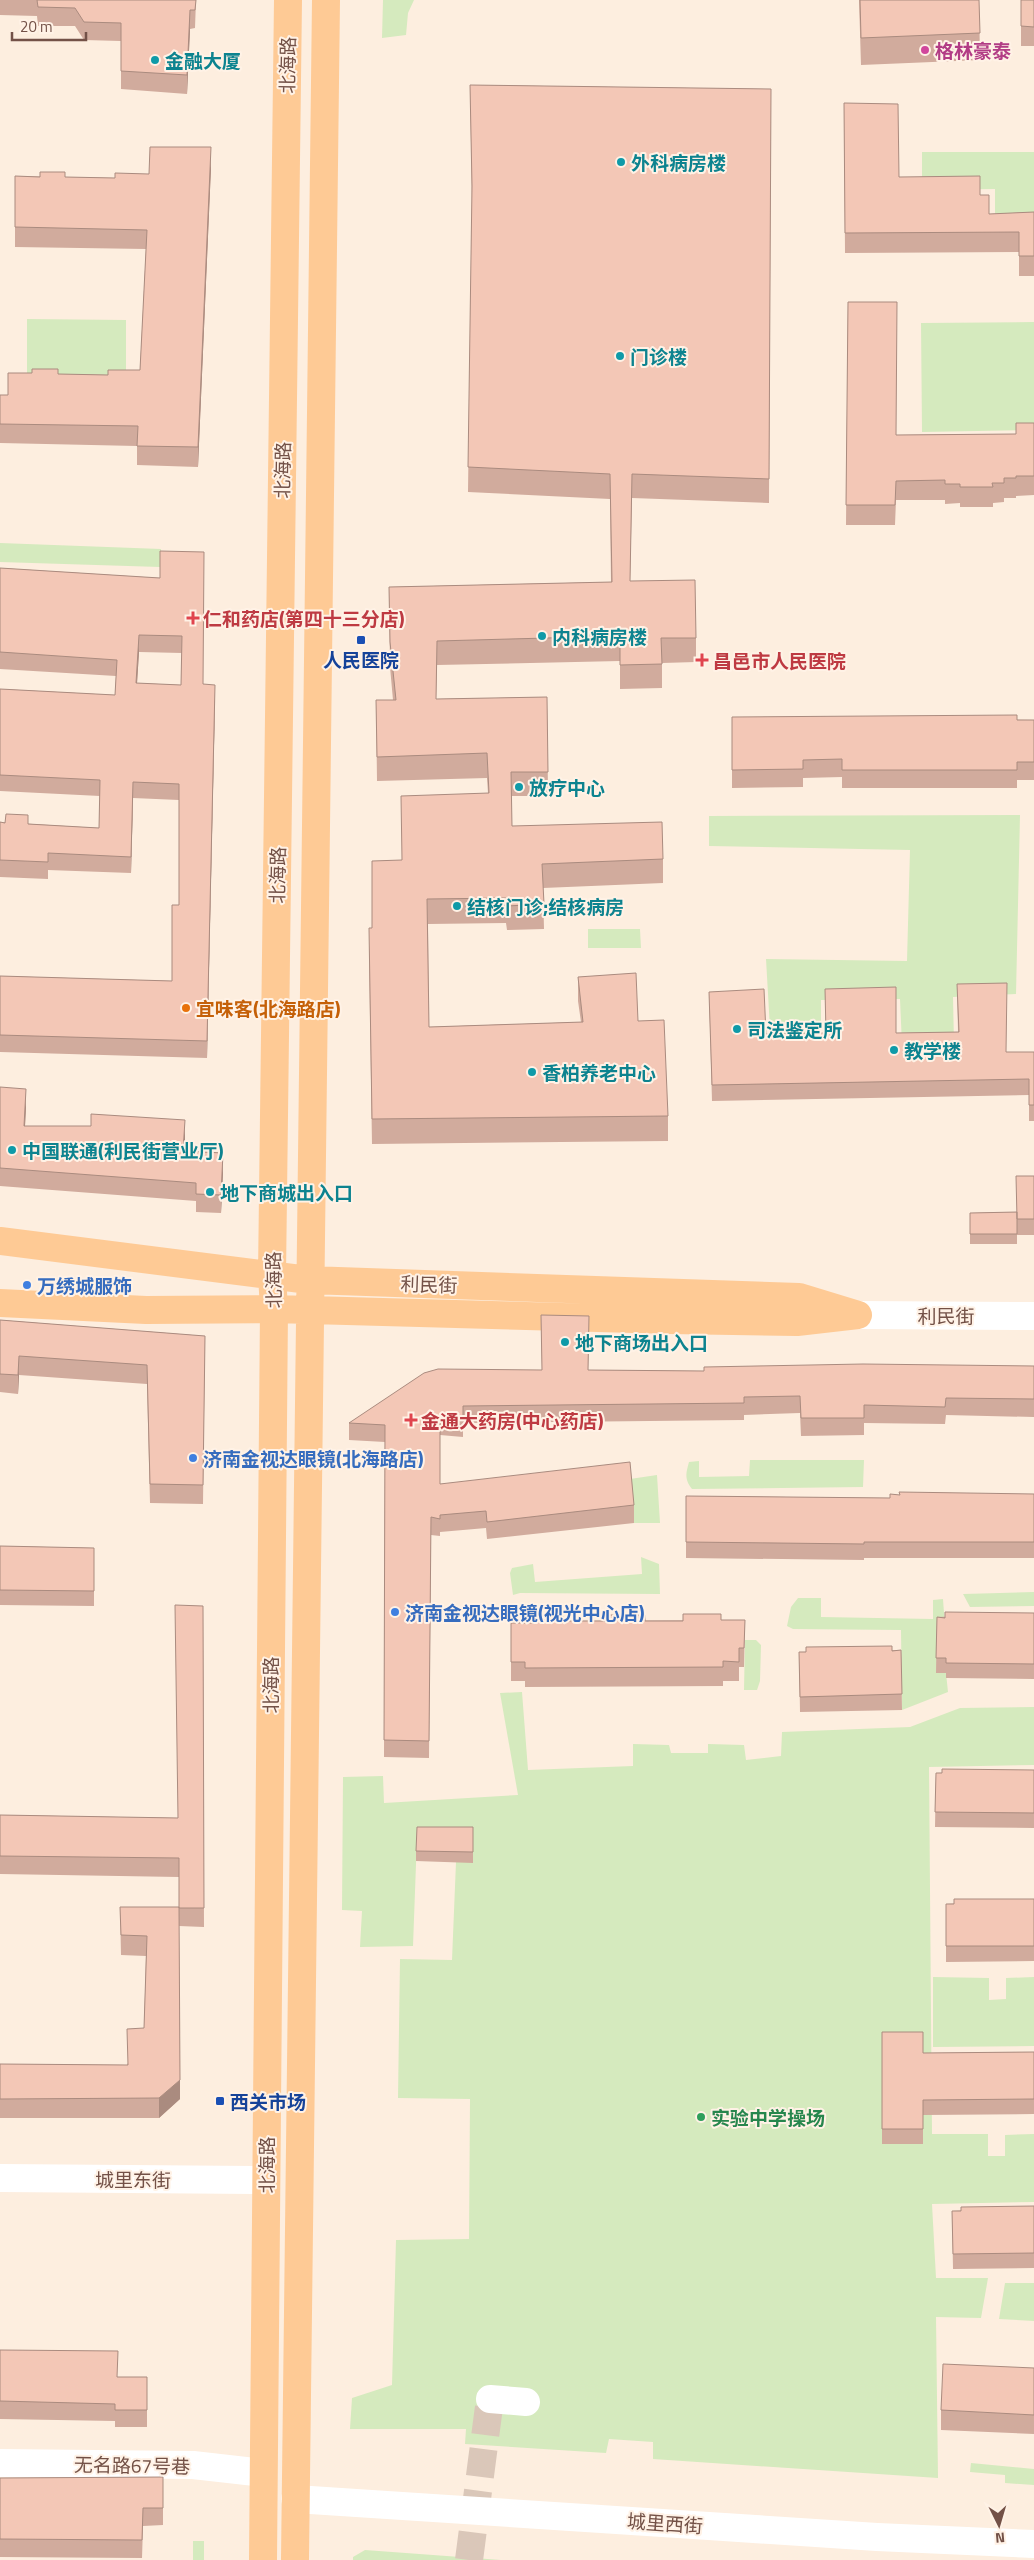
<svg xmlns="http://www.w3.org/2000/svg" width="1034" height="2560" font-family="'Titillium Web','Noto Sans SC',sans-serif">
	<rect width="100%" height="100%" fill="#fdeedf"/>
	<path fill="#d5eabe" d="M383,0H414L408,13L406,35L382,38Z
		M922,152H1034V223H995V189L922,190Z
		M27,319L126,320V381L27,380Z
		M1034,322V430L922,432L921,323Z
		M0,543L161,549L160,567L0,562Z
		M1020,815L1016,994L953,997L954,1044L902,1045L900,999L821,1000V1044L771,1046L766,959L907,961L910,850L709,846V816Z
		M588,929H640L641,948H588Z
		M750,1460H864L863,1487L692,1489C684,1479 686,1473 689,1462L699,1461V1477L749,1476Z
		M657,1475L660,1523H634L630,1479Z
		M641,1557L659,1564L660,1594L520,1593L513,1595L510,1573L512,1568L533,1564L535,1582L642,1574Z
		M1034,1592V1606L970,1607L963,1594Z
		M798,1598H821V1617L933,1619V1600L943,1599L945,1627L936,1673H946L948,1692L902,1710L901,1630L793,1629L787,1626L791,1607Z
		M745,1640H756L761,1645L760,1681L757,1690H744Z
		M522,1692L528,1770L633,1766V1744L669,1745L671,1753H708V1744L744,1745L746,1760L781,1756L782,1732L910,1727L960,1708L1034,1707V1765L929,1767L932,2134H988V2156H1005V2135L1034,2134V2202L932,2204L936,2278H988L981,2318L936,2317L938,2478L653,2459V2442L609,2439L606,2453L465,2444L466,2429H350L352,2398L392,2385L396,2240L469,2239L470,2099L398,2098L400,1959L452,1960L456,1862H473L417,1837L413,1946L360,1947L362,1911L342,1910L343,1777L383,1776L384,1803L518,1795L500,1693Z
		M933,1977L989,1978V2000L1006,1999V1978L1034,1977V2046L933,2047Z
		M1005,2283H1034V2321L999,2319Z
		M971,2463L1034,2469V2485L1005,2483V2475L970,2472Z
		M193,2541H204V2560H193Z
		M365,2550L501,2560H353V2557Z"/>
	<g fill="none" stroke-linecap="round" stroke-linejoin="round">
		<path stroke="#dac7b9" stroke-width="28" stroke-dasharray="28 14" stroke-linecap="butt" d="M469,2560L490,2399"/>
		<path stroke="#fff" stroke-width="28" d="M858,1315L1034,1316
			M0,2178L266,2180
			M490,2399L526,2402
			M0,2463L193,2465L263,2473
			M295,2499L877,2537L1034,2544"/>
		<path stroke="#feca95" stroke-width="28" d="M0,1241L309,1280L799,1297L858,1315L797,1322L670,1320L274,1309L146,1310L0,1303
			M263,2560L274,1309L272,1275L288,0
			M295,2560L326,0"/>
	</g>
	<path fill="#d1ab9d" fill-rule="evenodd" d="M0,0H196L195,28L190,29L187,94L121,89V41L84,40L75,26H38L37,16L0,15Z
		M859,0H979L980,60L861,65Z
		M1021,0H1034V46H1021Z
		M470,85L771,89L769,503L632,498L630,581L696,638V662L662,663V688L620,689V661L437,665L436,699L547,697L548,796H511L512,826L663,859V883L543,888L544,929L507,930L506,923L428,924L429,1027L581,1022L578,1001V977L638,1021L668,1116V1141L372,1144L369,953L372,928L402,860L488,793L487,778L377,781L376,700H393L390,667L389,587L611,582L610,499L468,492L472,201Z
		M844,103L899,177L980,195L989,214L1034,212V276H1019V252L845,253Z
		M211,167L198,467L137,465V446L0,443V395H8L58,374L108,375L140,370L146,249L15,247V176L115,178Z
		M848,302L896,435L1016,434L1034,423V495L1016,496V498H1004V502L993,503V507H960V503L945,504V500H896L895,525H846Z
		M0,568L160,578L203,684L215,701L207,1058L0,1052V976L172,981L179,905V800L133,798L131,873L48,870V879L0,877V822L99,828L100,796L0,791V689L115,695L116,676L0,669ZM139,652L182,653L181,685L137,683Z
		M732,717L1034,720V780H1017V788H842V777L803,778V787L732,788Z
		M957,984L1006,1052H1034V1121H1029V1095L712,1101L709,992L766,1034L826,1033L825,989L896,1033L958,1032Z
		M0,1087L26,1107L25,1126L185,1139L184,1151L223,1172L221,1213L196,1212V1201L0,1186Z
		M1034,1176V1235H1017V1232V1244H970V1213L1017,1212Z
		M541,1315L589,1333L588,1370L704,1371L1034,1366V1417L946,1415L945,1424L864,1423V1435L801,1436L800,1413L744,1415V1420L463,1423V1437L440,1435V1484L634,1505V1523L487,1539L486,1528L440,1532V1536L431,1535L429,1758L384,1757L385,1442L349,1440V1423L542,1370Z
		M0,1320L205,1336L203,1504L150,1503L147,1384L19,1375L18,1394L0,1392Z
		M1034,1494V1558H864V1560L686,1558V1496L890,1498L899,1495Z
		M0,1546L94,1548V1606L0,1605Z
		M203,1606L204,1927L179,1926L180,2099L159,2118H0V2064L127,2065L144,2028L146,1956L121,1955L120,1907H179V1877L0,1874V1815L178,1818Z
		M1034,1613V1679L946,1678V1673H936L937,1617Z
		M745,1620L744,1667H739V1681H723V1686L525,1687V1681H511V1623L563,1621Z
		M901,1650L902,1710L800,1712L799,1652Z
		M1034,1770V1828L935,1827L936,1773Z
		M473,1827V1863L416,1861V1851Z
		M1034,1899V1961L946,1962V1904Z
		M882,2032L923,2053L1034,2052V2114L923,2115V2144H882Z
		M1034,2206V2268L953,2269L952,2211Z
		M0,2350L118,2377H147V2427H115V2421L0,2419Z
		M1034,2368V2434L941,2430V2410Z
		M163,2477V2525L143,2526L142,2558L0,2557V2478Z"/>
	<path fill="#aa8b7f" d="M190,10V29L187,94V75Z
		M211,147V167L198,467V447Z
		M139,635V652L136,699V683Z
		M215,685V701L207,1058V1041Z
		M133,782V798L131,873V857Z
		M26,1089V1107L24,1144V1126Z
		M185,1120V1139L183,1170V1151Z
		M223,1153V1172L221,1213V1195Z
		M19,1356V1375L18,1394V1375Z
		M180,2080V2099L159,2118V2098Z"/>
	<path fill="#f3c7b6" stroke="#aa8b7f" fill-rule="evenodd" d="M37,0H196L195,10H190L187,75L121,71V23L84,22L75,8L38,7Z
		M860,0H979L980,33L861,38Z
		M1021,0H1034V27L1021,26Z
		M470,85L771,89L769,479L632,474L630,581L695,580L696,638H661L662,664L620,665V636L437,641L436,699L547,697L548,772H511L512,826L662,822L663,859L542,864L544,904L507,906L506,898L427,899L429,1027L583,1022L578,977L636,973L638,1021L664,1020L668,1116L372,1119L369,928H372V861L402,860L401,796L489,793L487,753L377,757L376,700H396L390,642L389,587L612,582L610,474L468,467L472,186Z
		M844,103L898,104L899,177L980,176V195H989V214L1034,212V256H1019V232L845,233Z
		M150,147H211L198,447L137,446L138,426L0,424V395H8V373H32V369H58V374L108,375V370H140L147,230L15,227V176L40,177V172H65V177L115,178V173L149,174Z
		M848,302H897L896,435L1016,434V423H1034V476H1016V478H1004V483H992L993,487H960V484H945V480L896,481L895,505H846Z
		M160,551L204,552L203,684L215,685L207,1041L0,1035V976L172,981V905H179V784L133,782L131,857L48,853V862L0,860V822L5,823L6,814L28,815V824L99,828L100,780L0,775V689L115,695L117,660L0,652V568L160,578ZM139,635L182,636L181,685L136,683Z
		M1017,715V720H1034V762H1017V770H842V759L803,760V769L732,770V717Z
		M1007,983L1006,1052H1034V1105H1029V1079L712,1085L709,992L764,989L766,1034L826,1033L825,989L896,987V1033L959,1032L957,984Z
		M0,1087L26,1089L24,1126H91V1114L185,1120L183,1151L223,1153L221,1195L196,1194V1183L0,1168Z
		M1016,1176H1034V1219H1017Z
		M1017,1212V1234H970V1213Z
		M541,1315L589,1316L588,1370L704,1371V1367L863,1364L1034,1366V1399L946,1398L945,1407L864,1405V1418H801L800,1396L744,1397V1403L463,1406V1420L440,1418V1484L630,1462L634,1505L487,1522L486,1511L440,1515V1519L431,1517L429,1741L384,1740L385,1425L349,1423L424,1373L438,1369L542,1370Z
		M0,1320L205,1336L203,1485L150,1484L147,1365L19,1356L18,1375L0,1374Z
		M899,1492L1034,1494V1542H864V1544L686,1542V1496L890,1498V1494L900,1495Z
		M0,1546L94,1548V1591L0,1590Z
		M175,1605L203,1606L204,1908H179V1858L0,1856V1815L178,1818Z
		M945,1612L1034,1613V1664L946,1663V1658H936L937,1617L945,1618Z
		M683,1614H721V1620H745L744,1648H739V1662L723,1661V1667L525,1668V1662H511V1623H535V1616H563V1621H608V1615H645V1621H683Z
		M892,1646V1651L901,1650L902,1694L800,1697L799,1652H806V1647Z
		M942,1769L1034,1770V1813L935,1812L936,1773H942Z
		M417,1827H473V1852L416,1851Z
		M954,1899H1034V1946H946V1904H954Z
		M120,1907H179L180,2080L159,2098L0,2099V2064L128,2065L127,2029L144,2028L147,1936L121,1935Z
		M882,2032H923V2053L1034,2052V2099L923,2100V2129H882Z
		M1034,2206V2253L953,2254L952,2211H961V2207Z
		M0,2350L118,2351L117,2377H147V2410H115V2404L0,2401Z
		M943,2364L1034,2368V2415L941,2410Z
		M163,2477V2508H143L142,2540L0,2539V2478Z"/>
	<circle fill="#d1479c" stroke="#fff2e6" stroke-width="2" cx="925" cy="50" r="5"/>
	<g fill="#0f9aa8" stroke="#fff2e6" stroke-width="2">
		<circle cx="155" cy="60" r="5"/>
		<circle cx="621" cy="162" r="5"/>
		<circle cx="620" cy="356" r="5"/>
		<circle cx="542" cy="636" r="5"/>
		<circle cx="519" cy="787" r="5"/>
		<circle cx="457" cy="906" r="5"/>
		<circle cx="737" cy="1029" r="5"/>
		<circle cx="894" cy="1050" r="5"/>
		<circle cx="532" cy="1072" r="5"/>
		<circle cx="12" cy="1150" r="5"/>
		<circle cx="210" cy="1192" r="5"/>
		<circle cx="565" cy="1342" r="5"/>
	</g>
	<g fill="#e0444e" stroke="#fff2e6" stroke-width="2">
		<path d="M190.5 610.5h5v5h5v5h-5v5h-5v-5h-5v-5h5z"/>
		<path d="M699.5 652.5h5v5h5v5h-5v5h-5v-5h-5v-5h5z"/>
		<path d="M408.5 1412.5h5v5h5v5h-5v5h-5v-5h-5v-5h5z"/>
	</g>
	<g fill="#1a4fb4" stroke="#fff2e6" stroke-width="2">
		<rect x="356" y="635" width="10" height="10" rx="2.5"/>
		<rect x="215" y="2096" width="10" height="10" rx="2.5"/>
	</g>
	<circle fill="#e8710a" stroke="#fff2e6" stroke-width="2" cx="186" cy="1008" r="5"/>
	<g fill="#3f7fe0" stroke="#fff2e6" stroke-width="2">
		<circle cx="27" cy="1285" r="5"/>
		<circle cx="193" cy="1458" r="5"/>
		<circle cx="395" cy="1612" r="5"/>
	</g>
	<circle fill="#2e9e5b" stroke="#fff2e6" stroke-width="2" cx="701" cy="2117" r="5"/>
	<g text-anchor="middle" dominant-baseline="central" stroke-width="4" stroke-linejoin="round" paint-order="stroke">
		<g font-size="19" font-weight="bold" fill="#b23c85" stroke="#fff2e6" text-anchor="start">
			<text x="935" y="50">格林豪泰</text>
		</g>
		<g font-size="19" font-weight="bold" fill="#0d838f" stroke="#fff2e6" text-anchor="start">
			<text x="165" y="60">金融大厦</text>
			<text x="631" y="162">外科病房楼</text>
			<text x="630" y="356">门诊楼</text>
			<text x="552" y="636">内科病房楼</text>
			<text x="529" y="787">放疗中心</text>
			<text x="467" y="906">结核门诊;结核病房</text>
			<text x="747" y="1029">司法鉴定所</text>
			<text x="904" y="1050">教学楼</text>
			<text x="542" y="1072">香柏养老中心</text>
			<text x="22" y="1150">中国联通(利民街营业厅)</text>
			<text x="220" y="1192">地下商城出入口</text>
			<text x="575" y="1342">地下商场出入口</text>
		</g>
		<g font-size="19" fill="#735147" stroke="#fff2e6">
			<text transform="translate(287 65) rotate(-89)">北海路</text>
			<text transform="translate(282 470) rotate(-89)">北海路</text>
			<text transform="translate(277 875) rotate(-89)">北海路</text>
			<text transform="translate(273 1280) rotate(-91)">北海路</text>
			<text transform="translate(429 1284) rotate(2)">利民街</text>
			<text x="946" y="1315">利民街</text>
			<text transform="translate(270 1685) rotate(-90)">北海路</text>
			<text transform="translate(266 2165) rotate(-90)">北海路</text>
			<text x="133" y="2179">城里东街</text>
			<text transform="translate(132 2465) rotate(1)">无名路67号巷</text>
			<text transform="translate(665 2523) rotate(4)">城里西街</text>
		</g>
		<g font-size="19" font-weight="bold" fill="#be3a42" stroke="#fff2e6" text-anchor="start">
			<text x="203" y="618">仁和药店(第四十三分店)</text>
			<text x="713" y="660">昌邑市人民医院</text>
			<text x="421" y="1420">金通大药房(中心药店)</text>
		</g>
		<g font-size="19" font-weight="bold" fill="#164399" stroke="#fff2e6">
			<text x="361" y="659">人民医院</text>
			<text x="230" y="2101" text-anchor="start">西关市场</text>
		</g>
		<g font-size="19" font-weight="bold" fill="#c56008" stroke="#fff2e6" text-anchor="start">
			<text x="196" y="1008">宜味客(北海路店)</text>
		</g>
		<g font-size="19" font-weight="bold" fill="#366cbe" stroke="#fff2e6" text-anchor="start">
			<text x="37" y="1285">万绣城服饰</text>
			<text x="203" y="1458">济南金视达眼镜(北海路店)</text>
			<text x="405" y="1612">济南金视达眼镜(视光中心店)</text>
		</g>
		<g font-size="19" font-weight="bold" fill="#27864d" stroke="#fff2e6" text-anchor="start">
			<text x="711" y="2117">实验中学操场</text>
		</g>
	</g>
	<g transform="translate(999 2525) rotate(175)" stroke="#fff2e6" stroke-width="4" paint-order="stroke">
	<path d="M0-4L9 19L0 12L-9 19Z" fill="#735147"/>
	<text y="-8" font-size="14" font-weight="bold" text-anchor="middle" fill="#735147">N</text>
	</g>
	<path d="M12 32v8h74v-8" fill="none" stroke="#735147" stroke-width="2.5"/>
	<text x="20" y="32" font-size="15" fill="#735147" stroke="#fff2e6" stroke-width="4" paint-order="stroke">20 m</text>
</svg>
